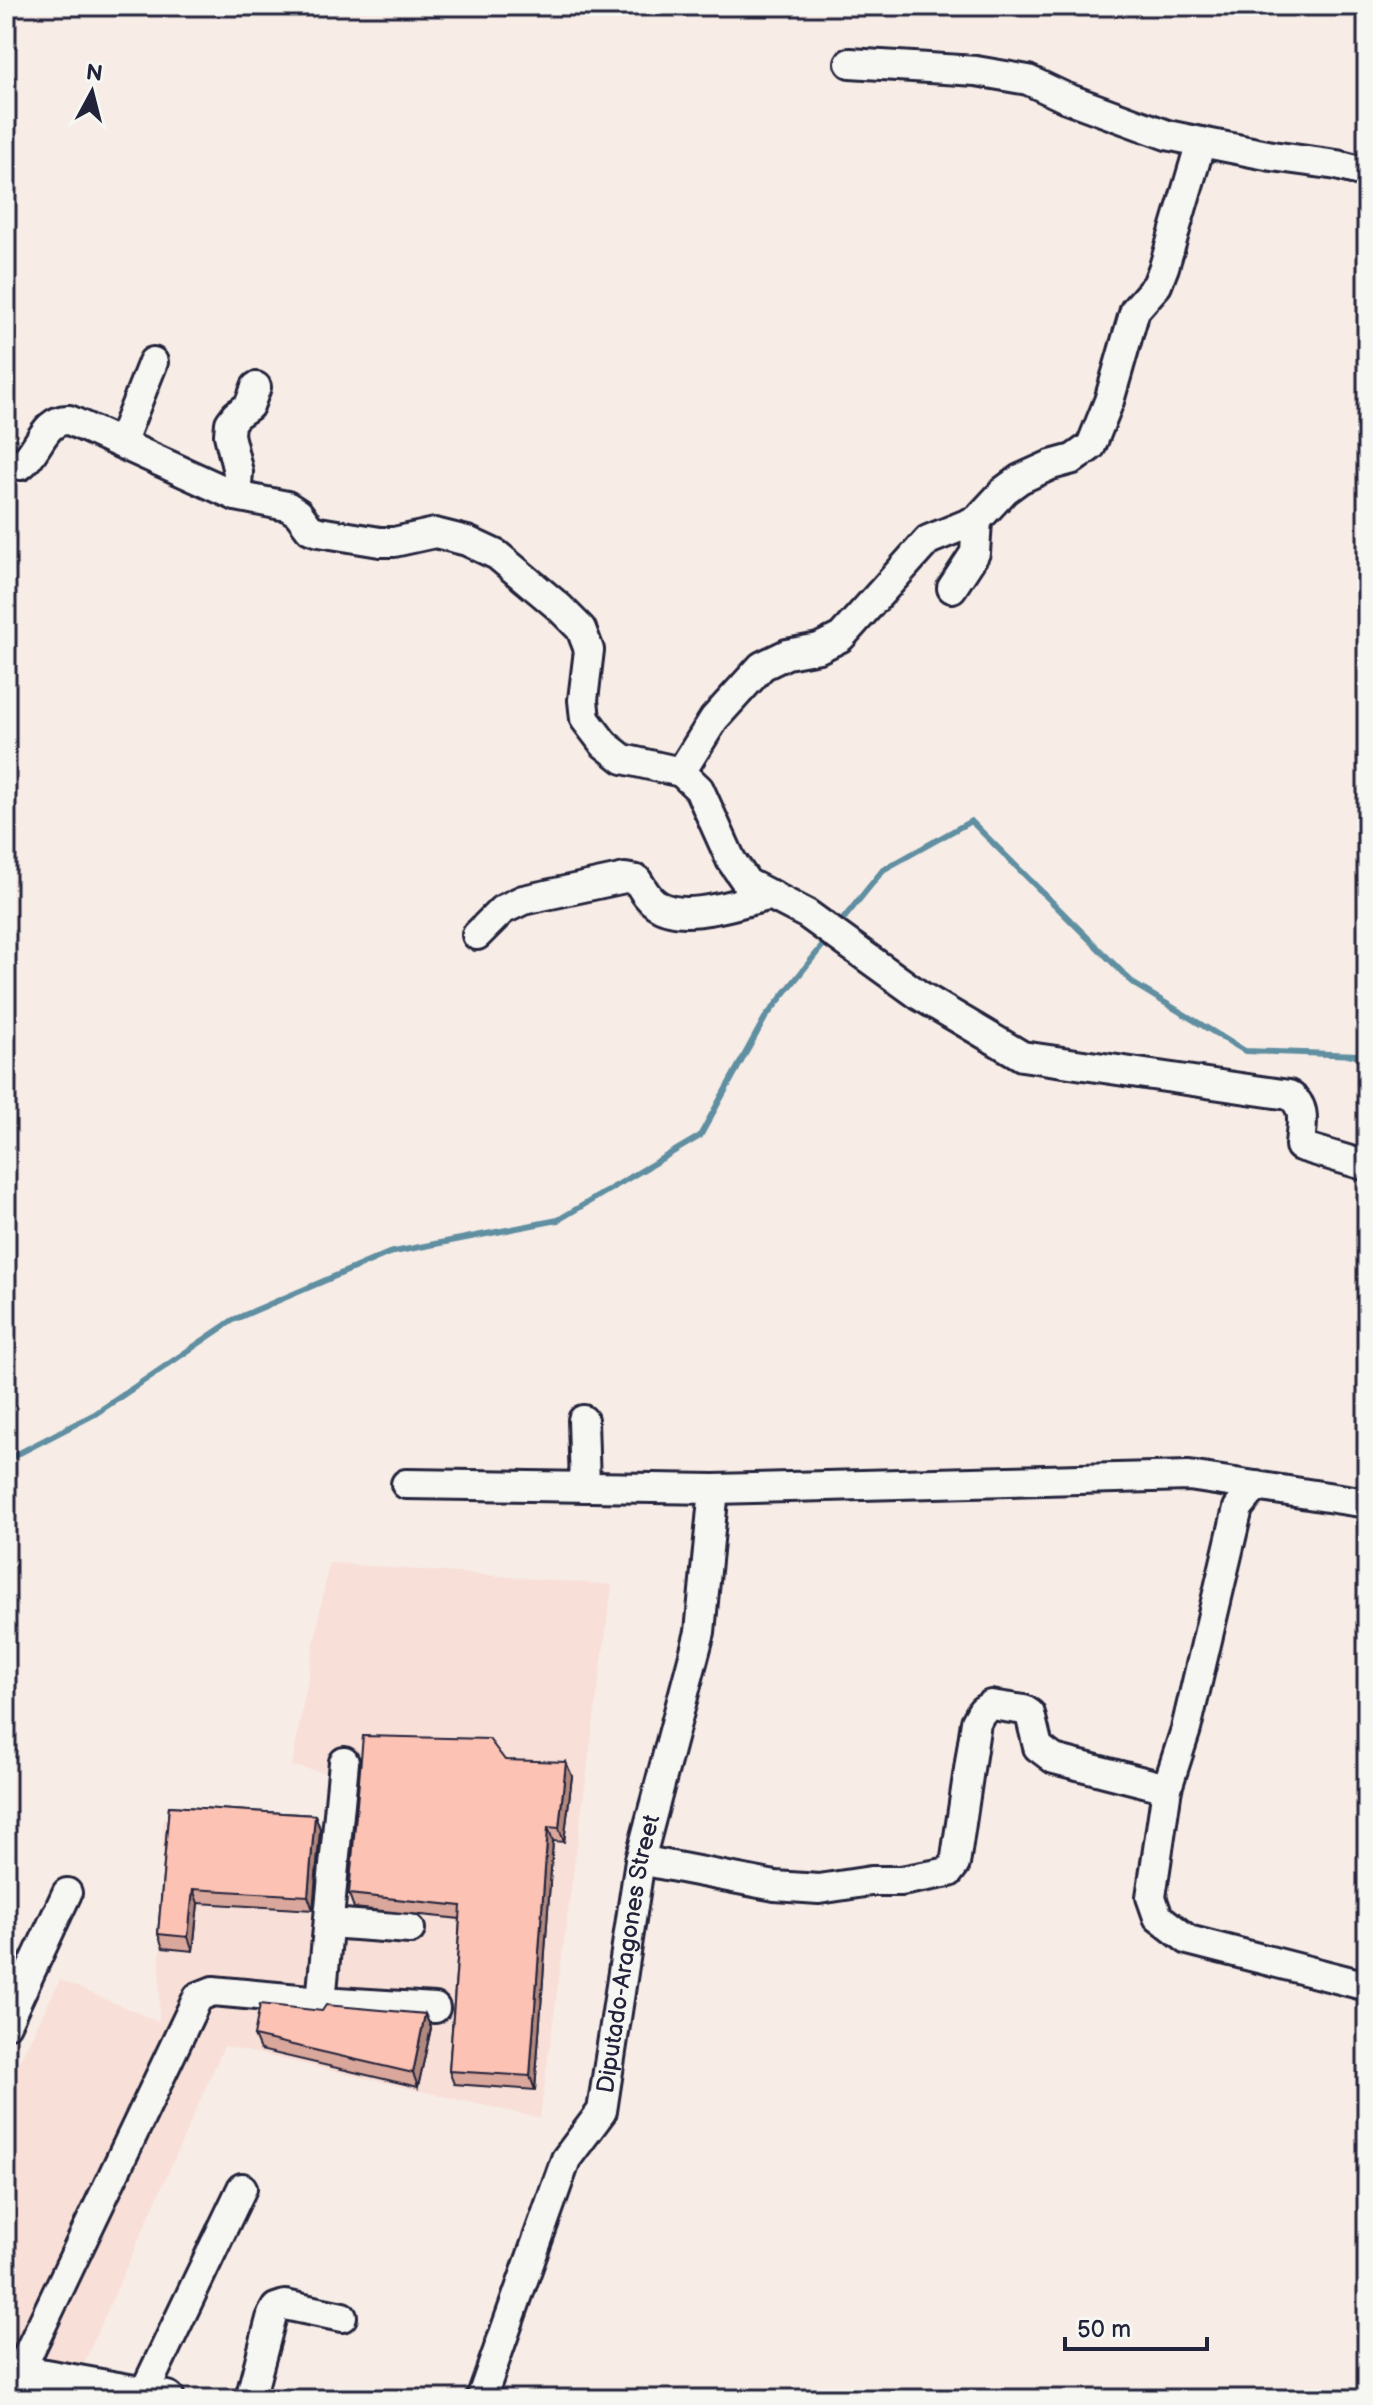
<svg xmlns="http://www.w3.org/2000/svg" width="1373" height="2405" font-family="'Balsamiq Sans',sans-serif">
	<rect width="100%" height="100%" fill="#f7ece6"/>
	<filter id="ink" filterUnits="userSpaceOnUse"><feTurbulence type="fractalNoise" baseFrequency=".0125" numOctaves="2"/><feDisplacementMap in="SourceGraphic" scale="16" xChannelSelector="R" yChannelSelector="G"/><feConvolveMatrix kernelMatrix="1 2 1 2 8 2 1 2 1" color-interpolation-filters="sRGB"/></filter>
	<g filter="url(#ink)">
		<path fill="#f8dfd7" d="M329,1563L612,1585L540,2118L224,2046L80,2372L6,2358V2088L60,1980L159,2022L163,1818L326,1823L329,1773L292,1766Z"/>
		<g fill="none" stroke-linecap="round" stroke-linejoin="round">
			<path stroke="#608fa2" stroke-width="6" d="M836,928L883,870L971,821L1134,984L1245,1051L1359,1055L1367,1052
				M6,1460L95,1414L233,1320L389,1253L558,1220L700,1136L765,1018L827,940"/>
			<defs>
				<g id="minor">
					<path d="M850,63L976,71L1028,80L1064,97L1167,135L1201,142"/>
					<path d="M121,443L153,362"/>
					<path d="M6,461L21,465C39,451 44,418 69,420L236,496L287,506L298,513L310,529L319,532L380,542H394L435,533L467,541L497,555L559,607L581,629L589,650L583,700L585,719L604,744L623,759L681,772L699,789L731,860L747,883L807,914L919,995L1022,1056L1289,1095C1308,1107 1301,1125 1300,1146L1367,1166"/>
					<path d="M236,496L238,472L229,435L230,423L236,415L249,406L256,387"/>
					<path d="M952,588L975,553L977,520"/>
					<path d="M681,772L714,719L762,666L787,654L819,648L841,637L928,540L977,520L1005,490L1020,479L1051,465L1073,459L1091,446L1109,401L1135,310L1157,285L1164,267L1201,142L1272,156L1337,165L1367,173"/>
					<path d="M477,935L502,910L523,900L625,878L637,880C643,889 647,898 656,904C684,924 742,901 772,895"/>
					<path d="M583,1420L585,1487"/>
					<path d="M406,1484L714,1489L1189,1476L1367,1503"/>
					<path d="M1256,1486L1238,1508L1186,1729L1167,1788L1151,1897L1158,1917L1188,1940L1367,1986"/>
					<path d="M640,1860L775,1886L819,1889L871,1881H901L949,1872L955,1864L976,1722L982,1711L991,1705L1024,1710L1030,1714L1038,1747L1054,1759L1167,1788"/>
					<path d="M329,1923L410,1929"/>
					<path d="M321,2001L344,1762"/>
					<path d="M6,2024L67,1893"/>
					<path d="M19,2373L198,1997L213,1991L321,2001L435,2008"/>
					<path d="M143,2395L242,2188"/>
					<path d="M250,2399L272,2315L276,2308L285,2305L342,2317"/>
					<path id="s1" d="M481,2399L566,2159L602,2111L640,1860L700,1632L714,1489"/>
				</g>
				<path id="major" d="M6,2370L167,2399"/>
			</defs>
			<use href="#minor" stroke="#22223b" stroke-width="34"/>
			<use href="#major" stroke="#22223b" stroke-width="40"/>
			<use href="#minor" stroke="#f6f6f2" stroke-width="28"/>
			<use href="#major" stroke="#f6f6f2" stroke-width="34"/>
		</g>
		<path fill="#d9a79b" stroke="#22223b" stroke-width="2" d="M505,1760L572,1776L564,1842L553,1841L535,2090L454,2084L449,2071L460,1919L354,1908L349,1894Z
			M169,1806L315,1815L320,1829L313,1910L198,1903L193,1951L163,1948L158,1934Z
			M322,2011L425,2014L431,2028L418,2087L260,2050L254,2036Z"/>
		<path fill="#b0887e" stroke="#22223b" stroke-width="2" d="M566,1762L572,1776L564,1842L559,1828Z
			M315,1815L320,1829L313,1910L308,1896Z
			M548,1827L553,1841L535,2090L530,2076Z
			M193,1889L198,1903L193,1951L188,1937Z
			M425,2014L431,2028L418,2087L413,2073Z"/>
		<path fill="#fcc2b4" stroke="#22223b" stroke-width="2" d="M363,1736L489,1739L505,1760L566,1762L559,1828L548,1827L530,2076L449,2071L461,1906L349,1894Z
			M169,1806L315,1815L308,1896L193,1889L188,1937L158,1934Z
			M260,2004L322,2011L326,2005L425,2014L413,2073L254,2036Z"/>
	</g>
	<g text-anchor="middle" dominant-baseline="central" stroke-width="8" stroke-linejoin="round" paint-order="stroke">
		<g font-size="24" fill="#22223b" stroke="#f6f6f2">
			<text stroke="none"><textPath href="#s1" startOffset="474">Diputado-Aragones Street</textPath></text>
		</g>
	</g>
	<rect width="1373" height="2405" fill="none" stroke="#f6f6f2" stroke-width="32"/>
	<rect x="16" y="16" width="1341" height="2373" fill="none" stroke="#22223b" stroke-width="3" filter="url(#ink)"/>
	<g transform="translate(92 92) rotate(7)" stroke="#f6f6f2" stroke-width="6" paint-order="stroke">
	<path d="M0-6L14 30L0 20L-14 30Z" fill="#22223b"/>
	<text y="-12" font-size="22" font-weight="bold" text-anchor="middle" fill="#22223b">N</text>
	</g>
	<path d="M1065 2337v12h142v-12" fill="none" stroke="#22223b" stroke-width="4"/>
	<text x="1077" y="2337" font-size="24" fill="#22223b" stroke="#f6f6f2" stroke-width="6" paint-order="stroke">50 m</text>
</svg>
